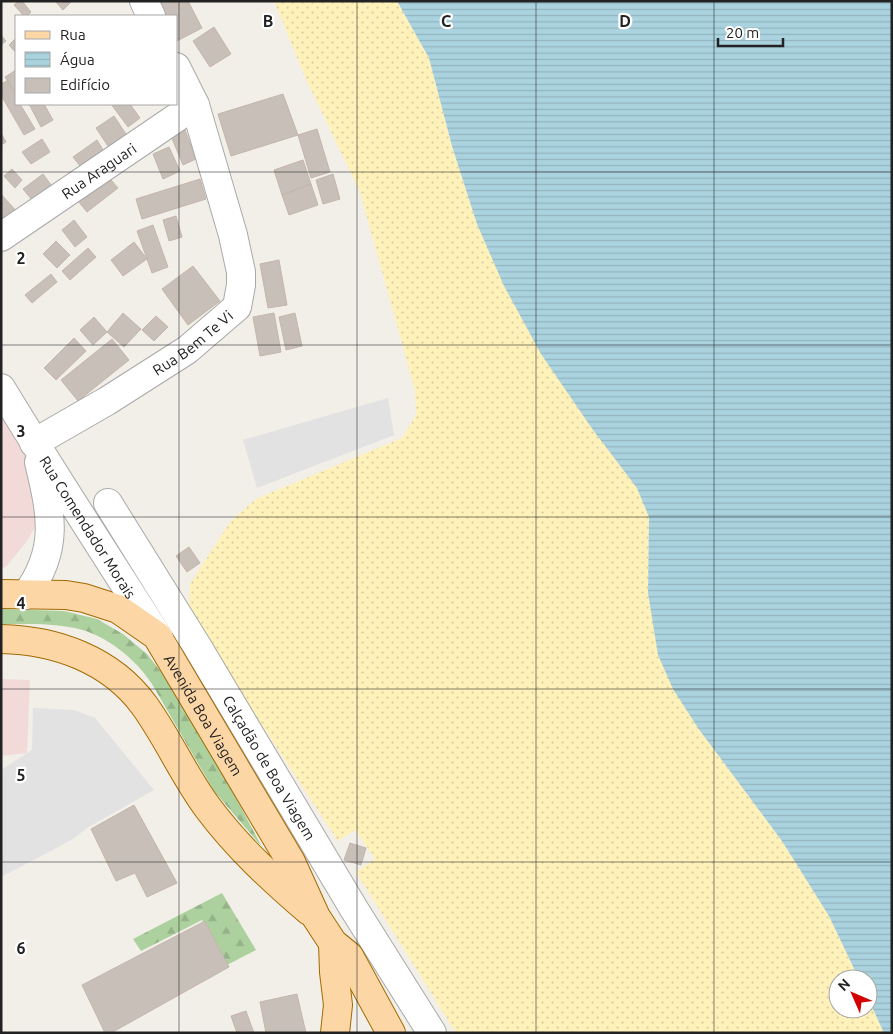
<svg xmlns="http://www.w3.org/2000/svg" width="893" height="1034" font-family="Ubuntu,sans-serif">
	<defs>
		<pattern id="forest-firs" width="22" height="20" patternUnits="userSpaceOnUse" patternTransform="scale(1.25)"><rect width="22" height="20" fill="#add19e"/><path d="M5 1l3.5 6h-7zM16 11l3.5 6h-7z" fill="#95b388"/></pattern>
		<pattern id="sand-dots" width="8" height="8" patternUnits="userSpaceOnUse" patternTransform="scale(1.25)"><rect width="8" height="8" fill="#fff1ba"/><path d="M2 2h.1M6 6h.1" fill="none" stroke="#dacea0" stroke-width="1.8" stroke-linecap="round"/></pattern>
		<pattern id="water-rules" width="6" height="5" patternUnits="userSpaceOnUse" patternTransform="scale(1.25)"><rect width="6" height="5" fill="#aad3df"/><path d="M0 2.5h6" fill="none" stroke="#92b5bf"/></pattern>
	</defs>
	<rect width="100%" height="100%" fill="#f2efe9"/>
	<path fill="#f2dad9" d="M1,402L27,443L38,516L34,529L27,541L6,567L1,568Z
		M1,679L30,680L27,753L1,756Z"/>
	<path fill="url(#forest-firs)" d="M1,609L64,611L97,619L123,634L147,654L165,677L229,785L262,847L214,791L152,684C135,658 106,635 75,628C51,623 26,624 1,624Z
		M222,893L256,950L227,965L202,920L141,951L133,939Z"/>
	<path fill="url(#sand-dots)" d="M274,1H397L429,58L452,146L477,224L637,488L649,517L648,593L698,728L782,841L829,916L859,979H838V1009H868V998L884,1033H456L356,872L375,859L355,830L338,841L199,629L189,605L190,584L230,522L256,499L402,438L416,415L415,390L360,192L306,79Z"/>
	<path fill="#e2e2e2" d="M388,398L394,435L257,488L243,440Z
		M33,708L74,710L95,718L154,790L87,828L73,839L49,852L1,877V770L32,750Z"/>
	<path fill="url(#water-rules)" d="M397,1H892V1033H884L868,998V979H859L829,916L782,841L698,728L673,689L658,655L648,593L649,517L637,488L593,430L541,354L504,286L477,224L452,146L429,58Z"/>
	<path fill="#c7bfb8" stroke="#c4b6ab" d="M18,1H22L31,12L27,16H24L14,5Z
		M55,1H72L63,10Z
		M157,1H188L202,28L177,41L176,16H165Z
		M214,27L231,54L210,67L193,41Z
		M1,35L6,41L1,45Z
		M16,38V53L9,45Z
		M16,70V95L5,77Z
		M7,81L16,97V104H20L35,129L24,135L1,95V84Z
		M283,94L298,135L231,156L218,114Z
		M29,104H44L53,120L41,127Z
		M111,104H130L140,118L128,127Z
		M114,116L128,137L110,149L96,128Z
		M317,129L330,172L311,178L298,135Z
		M185,130L196,159L183,165L171,136Z
		M1,133L6,142L1,145Z
		M42,139L50,152L31,164L22,152Z
		M97,140L103,150L80,166L73,157Z
		M169,147L180,171L163,179L153,154Z
		M303,160L311,184L282,195L274,170Z
		M12,169L22,180L15,188L4,176Z
		M104,172L118,188L87,212L74,196Z
		M43,174L51,185L32,200L23,189Z
		M333,174L340,199L323,204L316,180Z
		M200,179L206,199L142,219L136,199Z
		M311,184L318,205L289,215L282,195Z
		M1,194L18,213L1,228Z
		M176,216L182,237L169,241L163,220Z
		M74,220L87,237L75,247L62,230Z
		M153,225L168,267L152,273L137,231Z
		M56,241L70,255L57,268L43,254Z
		M134,242L147,259L123,276L111,260Z
		M88,248L96,257L70,280L62,271Z
		M279,260L287,305L268,308L260,264Z
		M193,266L220,301L188,325L162,289Z
		M51,274L57,282L32,303L25,295Z
		M123,313L141,329L124,347L107,332Z
		M274,313L281,352L260,356L253,317Z
		M295,313L302,346L286,350L279,317Z
		M156,316L168,327L154,341L142,330Z
		M94,317L107,332L93,345L80,330Z
		M74,338L86,351L56,380L44,368Z
		M112,339L129,360L78,401L61,380Z
		M189,547L200,563L187,572L176,556Z
		M134,805L177,883L147,897L135,873L116,881L91,829Z
		M350,843L366,848L361,865L344,860Z
		M205,921L229,967L111,1033H105L82,985Z
		M297,994L306,1033H266L260,1002Z
		M246,1011L254,1033H237L231,1016Z"/>
	<g fill="none" stroke-linecap="round" stroke-linejoin="round">
		<defs>
			<g id="minor">
				<path d="M144,1L151,16"/>
				<path id="s1" d="M1,237L195,105"/>
				<path id="s2" d="M1,388C52,472 106,555 159,638"/>
				<path id="s3" d="M34,443L107,401L187,350L237,307L241,285V272L233,235L195,105L176,67"/>
				<path id="s4" d="M108,503L197,646L354,909L432,1033"/>
				<path d="M26,595C60,549 51,513 39,462"/>
			</g>
			<g id="major">
				<path id="s5" d="M1,594L66,595L84,598L118,609L157,636L291,862L316,917L333,943L349,956L391,1033"/>
				<path d="M1,639C56,640 111,660 144,705C168,738 184,776 208,808C237,847 273,880 309,911"/>
				<path d="M333,943L334,972L338,1005L335,1033"/>
			</g>
		</defs>
		<use href="#minor" stroke="#a9a9a9" stroke-width="30"/>
		<use href="#major" stroke="#a06b00" stroke-width="30"/>
		<use href="#minor" stroke="#fff" stroke-width="28"/>
		<use href="#major" stroke="#fcd6a4" stroke-width="28"/>
	</g>
	<path fill="none" stroke="#222" stroke-width="1" stroke-opacity="0.55" d="M179,1V1033M357,1V1033M536,1V1033M714,1V1033M1,172H892M1,345H892M1,517H892M1,689H892M1,862H892"/>
	<g text-anchor="middle" dominant-baseline="central" stroke-width="4.5" stroke-linejoin="round" paint-order="stroke">
		<g font-size="15" fill="#222" stroke="#fff">
			<text stroke="none"><textPath href="#s1" startOffset="118">Rua Araguari</textPath></text>
			<text stroke="none"><textPath href="#s3" startOffset="188">Rua Bem Te Vi</textPath></text>
			<text stroke="none"><textPath href="#s2" startOffset="164">Rua Comendador Morais</textPath></text>
			<text stroke="none"><textPath href="#s5" startOffset="258">Avenida Boa Viagem</textPath></text>
			<text stroke="none"><textPath href="#s4" startOffset="310">Calçadão de Boa Viagem</textPath></text>
		</g>
	</g>
	<g font-size="16" text-anchor="middle" font-weight="bold" fill="#222" stroke="#fff" stroke-width="4.5" stroke-linejoin="round" paint-order="stroke">
		<text x="268" y="27">B</text>
		<text x="446" y="27">C</text>
		<text x="625" y="27">D</text>
		<text x="21" y="264">2</text>
		<text x="21" y="437">3</text>
		<text x="21" y="609">4</text>
		<text x="21" y="781">5</text>
		<text x="21" y="954">6</text>
	</g>
	<rect width="893" height="1034" fill="none" stroke="#222222" stroke-width="5"/>
	<rect x="15" y="15" width="162" height="90" fill="#ffffff" stroke="#a7a7a7"/>
	<rect x="25" y="31" width="25" height="8" fill="#fcd6a4" stroke="#a7a7a7"/>
	<text x="60" y="40" font-size="15" fill="#222222">Rua</text>
	<rect x="25" y="52" width="25" height="15" fill="url(#water-rules)" stroke="#a7a7a7"/>
	<text x="60" y="65" font-size="15" fill="#222222">Água</text>
	<rect x="25" y="78" width="25" height="15" fill="#c7bfb8" stroke="#a7a7a7"/>
	<text x="60" y="90" font-size="15" fill="#222222">Edifício</text>
	<g transform="translate(853 994) rotate(315)"><circle r="24" fill="#ffffff" stroke="#a7a7a7"/>
	<path d="M0-4L9 19L0 12L-9 19Z" fill="#d40000"/>
	<text y="-8" font-size="14" font-weight="bold" text-anchor="middle" fill="#222222">N</text>
	</g>
	<path d="M718 38v8h65v-8" fill="none" stroke="#222222" stroke-width="2.5"/>
	<text x="726" y="38" font-size="15" fill="#222222" stroke="#ffffff" stroke-width="4" paint-order="stroke">20 m</text>
</svg>
